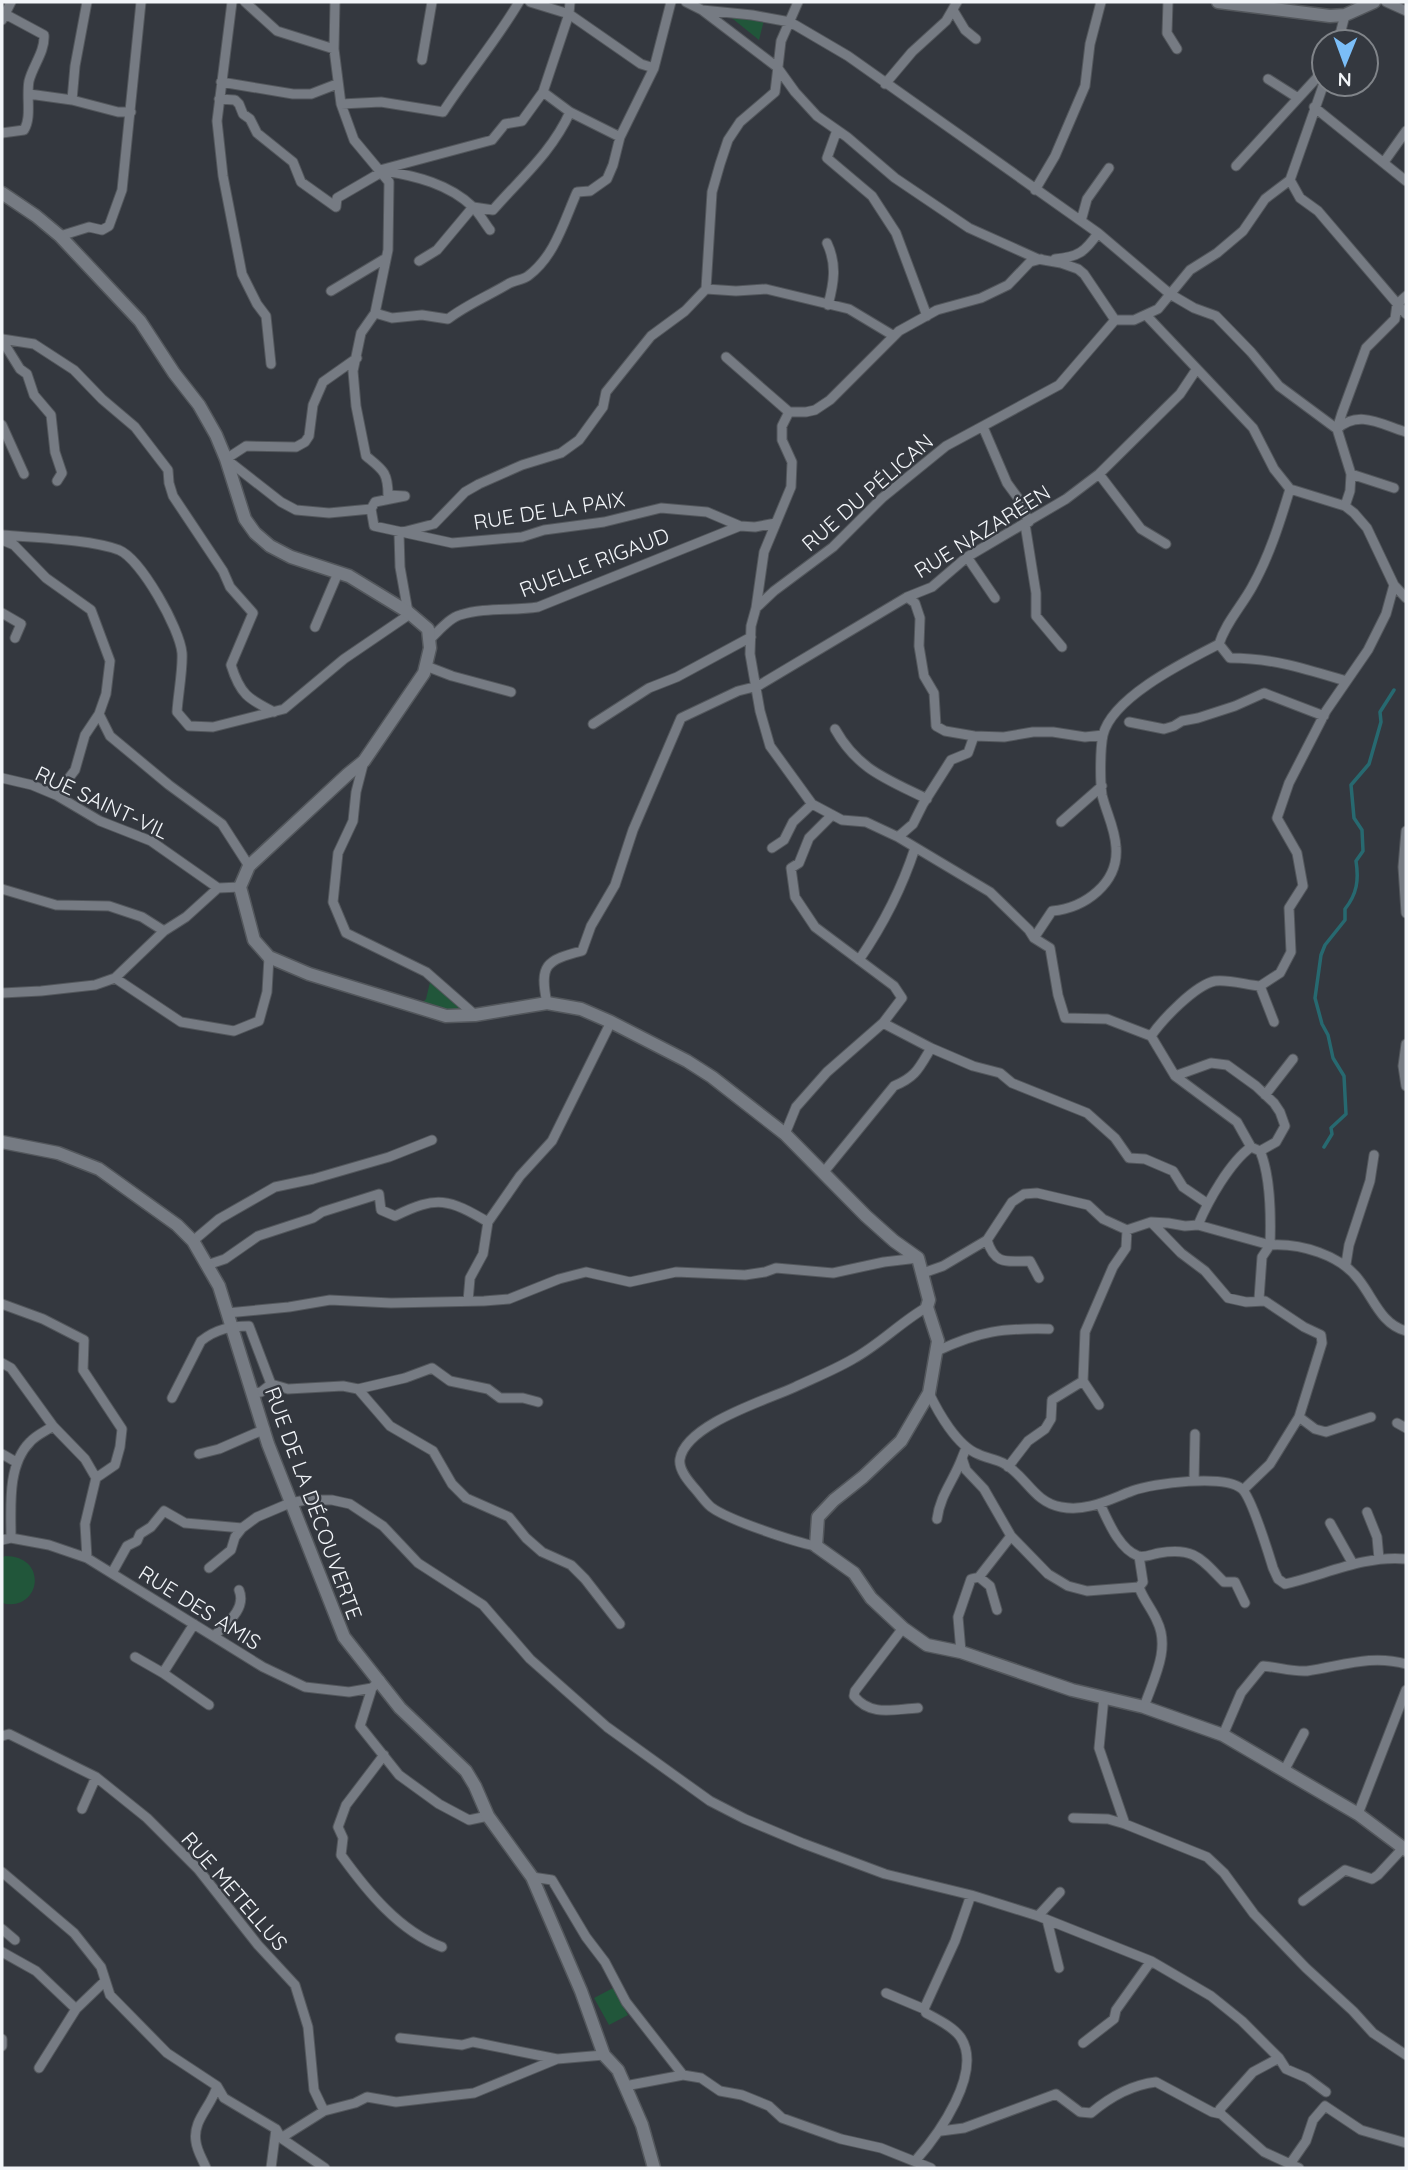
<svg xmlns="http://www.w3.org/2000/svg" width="1408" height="2170" font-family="Quicksand,sans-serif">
	<rect width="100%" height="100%" fill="#34383f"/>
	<path fill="#21563a" d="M728,15L764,20L759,40Z
		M430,982L464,1011L451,1012L420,1005L426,999Z
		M5,1556C50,1556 40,1613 2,1603V1558Z
		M613,1988L628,2015L609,2025L594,1998Z"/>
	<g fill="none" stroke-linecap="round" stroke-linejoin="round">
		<path stroke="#276970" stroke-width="3.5" d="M1324,1147L1332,1134L1331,1128L1346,1114L1344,1076L1333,1058L1328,1035L1322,1024L1315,998L1321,955L1325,945L1345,920V909C1357,894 1359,880 1356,861L1363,851L1362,830L1354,818L1351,785L1369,764L1381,722L1380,712L1394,690"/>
		<defs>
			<path id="street" d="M232,2L217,121L223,176L242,274L257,304L266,316L271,364
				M245,2L277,31L334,49
				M335,2L334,49L341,104L354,140L389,182L388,250L375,313L361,333L353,371L356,406L366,456C383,470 388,472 388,495L405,496L375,502L371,509
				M530,2L569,14L641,64L654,68
				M686,2L702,10L752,15L790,22L848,56L1098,233L1170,294L1194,308L1216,316L1251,352L1279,386L1337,429C1359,409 1382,425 1406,432
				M1168,2L1167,33L1177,49
				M1386,2L1406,11
				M702,10L777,67L795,92L817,116L847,137L895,178L969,228L1038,259L1061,263L1078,269L1084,274L1115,320
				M953,10L965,30L976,39
				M2,20L11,2
				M1338,42L1345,15
				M422,60L432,2
				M1268,79L1298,98
				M221,82L293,94H311L337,84
				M885,84L912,52L946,21L957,2
				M543,92L570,112L620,137
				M29,94L72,100L118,112H131
				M219,99L235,100L239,104L243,114L250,119L257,133L293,162L301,182L336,207L337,198L380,173V170L492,140L505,124L522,121L543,92L569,14L570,2
				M72,100L75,66L87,2
				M341,104L381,102L443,112C467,75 496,41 519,2
				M1314,107L1406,181
				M837,130L827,158L872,196L896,233L927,316
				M2,133L24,130C32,117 26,97 29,81C33,65 45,52 44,35L5,14
				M1384,162L1406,131
				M1236,166L1324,70
				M385,171C416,176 449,184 473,207C479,213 484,222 490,230
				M1290,180L1300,198L1318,211L1406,314
				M1035,190L1055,156L1085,86L1090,44L1101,2
				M1081,221L1087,199L1109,168
				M60,236L89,227L102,230L109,226L122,190L141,2
				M827,243C837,264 834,283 828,305
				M1055,259C1078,257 1085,252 1098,233
				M419,261L437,250L473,207L493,210C521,178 552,152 570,112
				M706,289L736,291L766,289L849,309L894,336
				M331,291L386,258
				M375,313L392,318L422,315L448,319C466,305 488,296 508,284C514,280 523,280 528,276C555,256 564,221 577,192L590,191L607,179L613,165L620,137L654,68L671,2
				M1146,315L1253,428L1274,469L1290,489L1345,506L1354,513L1367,528L1394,585L1406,598
				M2,339L34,344L74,370L102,399L135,427L168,470L169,483L173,496L223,571L230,587L253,613L231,665C240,694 248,699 274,712
				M2,340L20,369L27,374L34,395L51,415L55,452L62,473L57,481
				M726,357L789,412L782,426V440L792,462L791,487L764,552L756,608L751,626L750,654L760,711L770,746L812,804L842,820L866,822L898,837L990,892L1029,930L1034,938L1050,948L1058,995L1065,1018L1107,1019L1151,1036L1175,1076L1237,1122L1251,1147L1260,1151C1271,1177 1271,1216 1270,1245C1300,1243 1341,1255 1359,1280C1374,1299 1381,1324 1406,1331
				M357,358L323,382L313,405L309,436L305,442L296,447L246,446L226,459L281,502L296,510L329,513L371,509L374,526L452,543L522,537L544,530L604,522L661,508L707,512L740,526
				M789,412H806L815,410L830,400L899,331L937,310L981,298L1008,285L1030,262L1041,259
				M2,425L24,474
				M983,427L1007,483L1018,498L1029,522
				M1099,474L1141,529L1166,544
				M1351,474L1394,488
				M1345,506L1350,491L1351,474L1337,429L1342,413L1366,348L1395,319L1397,304L1406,296
				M1025,524L1036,593V616L1062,647
				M2,535C35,538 89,539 119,550C141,559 180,629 182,653C183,669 178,695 177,712L189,726L213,727L284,709L344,659L410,614
				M2,540L14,545L46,578L91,610L110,661L106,694L99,714L85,735L75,770L56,795
				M967,557L995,598
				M907,597L915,603L920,618L919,646L924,676L934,693L936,726L945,731L974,736
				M756,608L774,591L833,547L882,498L946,446L1059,385L1115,320H1134L1158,309L1190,270L1217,253L1243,231L1265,199L1290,180L1324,83
				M408,612L400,567L399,533L434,524L465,492L479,484L522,465L561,453L579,440L603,407L606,392L651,336L685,311L706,289L712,192L720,164L728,140L740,122L775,92L781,41L798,2
				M2,613L21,624L15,638
				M315,627L338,573
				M430,639C438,632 449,618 460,615C485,607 513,611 538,607L740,526L755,527L776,523
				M1219,644L1230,658C1273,658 1306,669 1346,681
				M426,666L452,676L511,692
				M99,714L110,736L169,785L222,824L249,866
				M1129,722L1164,729L1174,726L1182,721L1198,718L1235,706L1264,693L1324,716
				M593,724L649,688L677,677L751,637
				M835,729C858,770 887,779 927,799
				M364,761L356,792L353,821L338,853L333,902L346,933L426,972L475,1015
				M2,778L32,785L56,795L100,821L151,841L218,888
				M831,816L809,838L799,863L791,868L795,897L815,927L894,986L902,998L883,1023
				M1061,822L1102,786
				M1406,831L1403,867L1406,913
				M898,837L913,824L923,804L951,760L968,753L974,736L1004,737L1033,732H1053L1085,737L1103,735
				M772,848L784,840L793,822L812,804
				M2,889L56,905L109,906L142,917L164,931
				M1034,938L1052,911C1085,908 1119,883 1116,847C1115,828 1106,812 1102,795C1100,781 1100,749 1103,735C1112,697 1186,661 1219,644C1226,622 1241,607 1252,587C1269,557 1280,522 1290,489
				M859,960C883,925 902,888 915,848
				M115,978L181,1022L234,1031L259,1021L267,992L269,957
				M1260,986L1274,1022
				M2,993L41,991L95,985L115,978L164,931L186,917L218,888L240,887
				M547,1003C539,965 546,960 582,951L591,926L615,885L633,830L681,718L738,691L758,686L907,597L932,587L967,557L1066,499L1099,474L1180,394L1196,370
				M1151,1036C1162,1020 1195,985 1215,981C1228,979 1247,985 1260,986L1280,973L1291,952L1289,908L1303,886L1297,853L1277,818L1289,783L1326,711L1368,650L1386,614L1394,585
				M1406,1044L1403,1066L1406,1086
				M1175,1076L1211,1063L1227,1065L1256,1086L1274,1103L1280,1112L1285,1126L1276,1142L1260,1151
				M1265,1095L1293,1059
				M785,1134L796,1107L827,1072L883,1023L931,1048L973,1066L1000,1073L1012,1083L1087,1113L1115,1138L1129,1158L1145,1159L1173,1171L1183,1187L1208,1204
				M823,1173L894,1086C916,1077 919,1068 931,1048
				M1151,1222L1181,1253L1205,1271L1228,1298L1246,1302L1265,1301L1304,1327L1321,1335L1322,1343L1299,1417L1270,1464L1243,1490
				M1198,1225C1208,1201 1230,1162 1251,1147
				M1127,1230L1151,1222L1168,1223L1185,1226L1198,1225L1270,1245L1262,1257L1259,1299
				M987,1240C995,1266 1007,1261 1030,1261L1039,1278
				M193,1241L219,1219L275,1187L313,1179L389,1157L432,1140
				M1346,1264L1349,1245L1370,1181L1374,1155
				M207,1265L225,1259L258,1236L313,1218L322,1212L379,1194L381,1210L395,1216C437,1195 449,1199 488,1222L520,1176L552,1141L611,1022
				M923,1278V1273L943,1266L987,1240L1012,1202L1024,1194L1037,1193L1088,1205L1103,1219L1127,1230L1126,1248L1113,1267L1085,1332L1083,1381L1099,1405
				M468,1301L470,1278L483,1254L488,1222
				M2,1304L43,1319L84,1340L83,1370L122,1429L120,1447L115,1465L96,1478L85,1524L87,1558
				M227,1313L289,1307L330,1300L391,1303L484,1301L509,1299L559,1279L586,1272L630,1282L676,1272L745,1275L765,1272L776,1268L833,1273L884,1262L918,1258
				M937,1351C980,1331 1002,1328 1049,1329
				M2,1363L11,1368L53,1426L85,1459L96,1478
				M271,1384L288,1389L343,1386L358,1389L390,1426L433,1451L452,1484L466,1498L509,1517L526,1538L542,1552L571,1565L585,1579L620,1624
				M358,1389L405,1378L432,1368L450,1381L488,1389L500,1398H523L538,1402
				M929,1393C938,1412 957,1446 978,1454C986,1458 995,1459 1003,1463C1026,1475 1033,1502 1061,1507C1087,1512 1108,1500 1132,1491C1153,1483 1225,1474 1242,1489C1252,1498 1268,1552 1273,1568L1278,1579L1285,1584C1325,1575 1364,1555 1406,1559
				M172,1398L201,1341C216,1329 231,1326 249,1326L271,1384L261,1392L252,1393
				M1299,1417L1315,1429L1326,1432L1371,1417
				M1397,1423L1406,1428
				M966,1448L962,1458L966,1470L984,1489L1011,1536L1048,1574L1068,1586L1087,1591L1139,1587C1143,1599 1152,1609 1157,1621C1171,1649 1153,1680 1144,1707
				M2,1454L16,1462
				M199,1454L219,1449L265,1429
				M1008,1467L1028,1441L1045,1429L1051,1419L1052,1400L1083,1381
				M1194,1481L1195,1434
				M1100,1504C1108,1521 1119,1549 1138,1556C1144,1558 1153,1554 1159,1553C1195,1547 1201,1559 1224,1582H1235L1245,1603
				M1367,1512L1377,1537L1379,1559
				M937,1519C940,1495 954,1480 962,1458
				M1330,1523L1353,1564
				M11,1538C11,1507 7,1465 30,1442C36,1435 46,1431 53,1426
				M2,1540L11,1538L49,1545L87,1558L263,1667L305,1687L349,1692L372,1688L380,1680
				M816,1546C795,1542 728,1520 711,1507C706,1503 701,1496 697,1491C690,1483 678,1470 680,1459C686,1424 767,1400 795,1387C814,1378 834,1370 853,1359C879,1345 902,1321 927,1307
				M209,1568L231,1550L235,1537L242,1528L257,1517L290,1503L306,1500H332L350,1504L383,1526L418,1563L483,1605L530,1659L607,1727L710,1801L745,1819L802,1843L885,1874L971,1895L1038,1916L1151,1961L1211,1996L1242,2021L1279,2058L1286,2069L1307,2078L1326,2092
				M112,1573L127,1546L137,1541L140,1534L151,1527L164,1511L185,1523L242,1528
				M979,1577L990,1586L997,1610
				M1139,1587L1143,1582L1139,1556
				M194,1624L163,1673L209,1705
				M903,1628L855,1691L854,1696C871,1717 894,1709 918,1708
				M214,1636C226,1624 247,1609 239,1590
				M961,1652L958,1617L971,1579L979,1577L1011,1536
				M135,1657L163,1673
				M372,1688L360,1726L399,1775L439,1804L469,1820L488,1816
				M1104,1697L1099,1748L1125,1824L1207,1857L1224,1873L1254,1914L1306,1968L1353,2011L1373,2033L1406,2055
				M1223,1735L1241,1693L1263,1666C1277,1667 1293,1672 1307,1671C1342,1666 1371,1654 1406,1664
				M2,1736L9,1734L96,1777L147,1818L198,1869L258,1945L295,1985L308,2027L314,2090L324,2111
				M384,1755L346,1805L338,1827L343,1838L341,1855C367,1891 399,1931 442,1947
				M1284,1771L1304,1733
				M82,1809L96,1777
				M1358,1814L1406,1690
				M1073,1818L1108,1819L1125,1824
				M2,1872L74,1933L101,1967L110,1995L167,2053L217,2086L224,2098L276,2129L281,2138L324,2111L355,2103L367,2097L396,2102L474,2093L557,2059L604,2055
				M532,1877L552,1880L586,1937L605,1962L626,2002L683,2075L701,2078L720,2091L742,2095L769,2106L782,2118L841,2139L881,2148L931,2168
				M1303,1901L1345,1870L1372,1879L1378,1875L1403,1848
				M1038,1916L1060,1892
				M1047,1920L1059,1968
				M2,1929L15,1940
				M2,1952L36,1971L76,2009
				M886,1993L924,2009L955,1941L971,1895
				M400,2038L462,2045L473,2042L557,2059
				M2,2039V2046
				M1083,2043L1114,2019L1116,2010L1151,1961
				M39,2068L76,2009L105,1981
				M625,2086L683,2075
				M1221,2114L1264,2152L1299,2168
				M941,2131L964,2128L1056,2094L1080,2112L1091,2113C1110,2097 1130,2085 1156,2082L1212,2112L1221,2114L1220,2109L1253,2072L1279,2058
				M281,2138L325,2168
				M916,2160C938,2135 983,2073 961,2038C954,2027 937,2019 926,2013L924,2009
				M1290,2164L1306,2141L1313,2120L1325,2106L1361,2130L1406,2143
				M206,2168C203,2160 197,2151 196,2142C192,2120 212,2106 217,2086
				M271,2168L276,2129"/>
			<path id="secondary" d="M1218,2L1330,16L1345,15L1374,2
				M2,193L36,216L60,236L140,321L174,373L199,405L216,435L226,459L245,519L255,533L270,546L291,557L349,576L408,612L428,629L430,648L424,673L364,761L348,774L249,866L240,887L254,940L269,957L309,974L446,1016L475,1015L547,1003L581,1009L611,1022L687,1061L712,1077L785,1134L866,1216L894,1241L918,1258L929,1300L927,1307L938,1341L929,1393L901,1441L863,1477L834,1500L818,1517L816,1546L854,1573L871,1598L903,1628L927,1645L961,1652L1072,1690L1144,1707L1223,1735L1358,1814L1406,1850
				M2,1142L58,1153L99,1169L177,1225L193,1241L219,1286L268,1444L344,1637L400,1708L466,1771L475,1786L488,1816L532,1877L581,1991L604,2055L618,2070L629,2095L642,2125L654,2168"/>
		</defs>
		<use href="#street" stroke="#53575c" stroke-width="11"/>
		<use href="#secondary" stroke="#53575c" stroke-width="15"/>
		<use href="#street" stroke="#767b83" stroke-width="9"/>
		<use href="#secondary" stroke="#767b83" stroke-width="12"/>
	</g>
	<g text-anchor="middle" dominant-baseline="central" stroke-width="5" stroke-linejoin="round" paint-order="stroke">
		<g font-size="21" fill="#f2f5f9" stroke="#34383f">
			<text transform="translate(867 492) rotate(-41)">RUE DU PÉLICAN</text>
			<text transform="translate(549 510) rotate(-9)">RUE DE LA PAIX</text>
			<text transform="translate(982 531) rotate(-32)">RUE NAZARÉEN</text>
			<text transform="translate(594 562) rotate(-21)">RUELLE RIGAUD</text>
			<text transform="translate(102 802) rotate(25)">RUE SAINT-VIL</text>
			<text transform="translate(314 1503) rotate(70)">RUE DE LA DÉCOUVERTE</text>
			<text transform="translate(200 1607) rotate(32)">RUE DES AMIS</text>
			<text transform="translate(235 1891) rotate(49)">RUE METELLUS</text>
		</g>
	</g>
	<rect width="1408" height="2170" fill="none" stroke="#f2f5f9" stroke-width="7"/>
	<g transform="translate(1345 63) rotate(181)"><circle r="33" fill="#34383f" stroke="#808489" stroke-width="2"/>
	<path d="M0-5L12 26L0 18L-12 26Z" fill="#7bbef8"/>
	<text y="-10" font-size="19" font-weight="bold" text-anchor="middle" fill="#f2f5f9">N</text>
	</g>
</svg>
